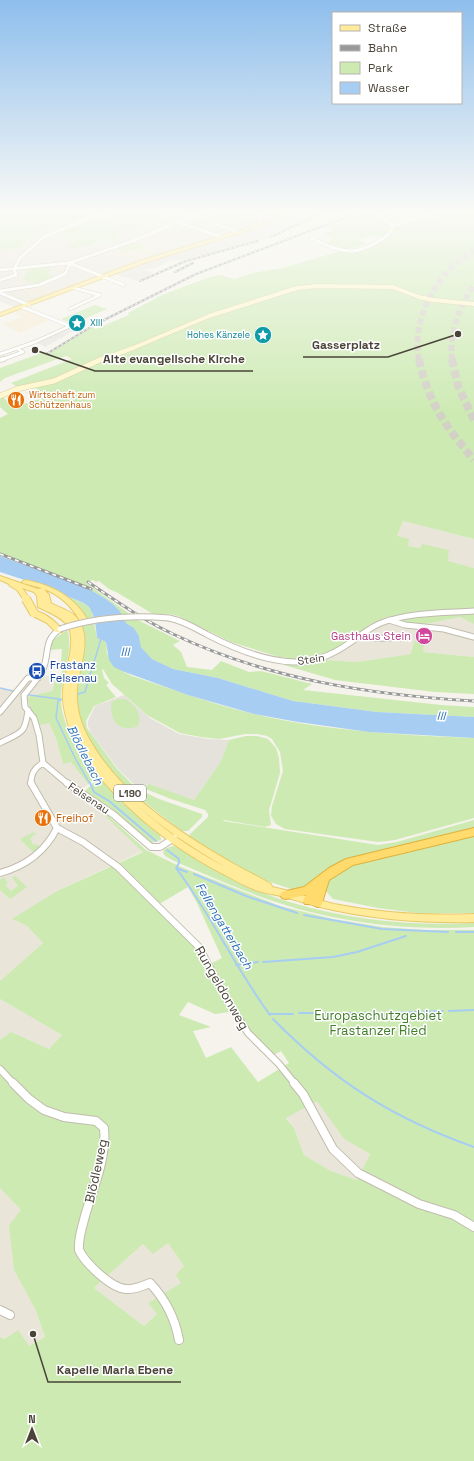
<svg xmlns="http://www.w3.org/2000/svg" width="474" height="1461" font-family="'Space Grotesk',sans-serif">
	<rect width="100%" height="100%" fill="#f5f3eb"/>
	<path fill="#e9e5d9" fill-rule="evenodd" d="M103,210H124L112,218L53,234L67,237L65,239L87,247L105,241L118,233L179,210H288L247,227L17,308L0,301V250L22,248L23,245L33,234L50,229L45,226L65,220L69,221ZM31,269L48,274L58,278L23,277Z
		M372,210L395,211L463,210L424,221L418,219L399,226L391,227L378,216L363,213Z
		M403,521L474,539V568L447,561L449,550L422,545L420,548L408,546L397,536Z
		M388,617L398,623L416,626L460,617L474,624V657L422,652L414,641L412,654L357,662L325,660L321,657L339,649L369,625Z
		M28,675L57,676L52,691L27,697L49,722L56,738L63,764L71,762L88,784L77,794L104,812L103,814L143,851L57,891L13,920L27,926L43,943L0,981V688L15,690Z
		M0,999L62,1035L49,1049L11,1032L0,1040Z
		M317,1100L344,1139L370,1154L357,1180L331,1171L304,1155L294,1128L286,1117Z
		M0,1188L21,1210L14,1270L36,1311L45,1337L29,1346L0,1337Z
		M168,1243L184,1266L181,1283L148,1303L157,1314L144,1326L94,1288L143,1244Z"/>
	<path fill="#f7ecd6" d="M23,309L52,319L20,333L2,324L22,317L16,314V311Z"/>
	<path fill="#e5e2dc" d="M304,210H328L269,237L212,253L175,261L171,260L153,269L149,268L144,270L153,273L137,281L111,273L247,227L284,212L299,215L310,213Z
		M124,695L150,718L179,734L208,739L229,740L221,761L194,800L168,792L153,785H146V789L144,790L136,786L119,770L91,733L88,726V721L95,706Z"/>
	<path fill="#eee9d4" d="M134,242L157,252L128,261L105,252Z
		M41,285L55,293L36,300L22,288Z"/>
	<path fill="#cdeab3" fill-rule="evenodd" d="M0,210H103L69,221L65,220L46,226L50,229C39,232 26,235 22,248L0,250Z
		M124,210H179L118,233V239L98,242L87,247L81,246L72,249L68,247L75,242L64,239L66,237L53,234L73,226L77,227L112,218Z
		M219,210L240,215L246,213L256,215L251,217L244,215L231,222L221,219L210,223L198,219C206,216 213,217 220,215L214,212Z
		M463,210H474V539L403,521L397,536L409,539L408,546L420,548L422,544L449,550L448,561L474,568V624L460,617L416,626L398,623L387,617L369,625L339,649L321,657L325,660L357,662L411,654L414,641L424,642L423,652L474,657V694L435,692L335,680L284,665L289,658L279,657L231,642L178,616L170,614H153L118,593L109,589L99,581L96,582L93,580L86,583L138,620L180,641L173,645L181,652L187,667L212,670L221,661L249,672L261,671L312,684L303,690L441,705L474,707V717L377,712L293,701L218,678L173,669L152,659L141,647L139,636L134,628L126,623C121,605 101,596 85,587L0,556V418L8,414L0,407V398L3,397L14,408L54,393C45,390 35,396 26,393L37,389L35,387L51,381L17,387L11,383L72,359L66,356L5,378L0,382V368L44,352L50,353C63,343 77,334 92,327L96,329L129,315L128,313L162,295L207,278L220,275L235,279L253,273L282,268L334,253L368,247L382,237L369,236L370,237L359,240L367,244L347,250L325,243L334,238L323,234L334,230L327,228L338,224L343,226L338,224L355,218L352,217C370,211 377,214 391,227C402,227 412,217 424,221Z
		M134,242L145,247L127,252L118,249L108,251Z
		M52,265L48,274L59,278L42,285L53,292L41,285L28,282L23,278L30,269L28,267Z
		M95,305L107,309L73,324L61,319Z
		M69,597L87,605L92,612L97,638L106,642L107,654L122,671L132,676C172,689 212,704 254,714C326,731 400,735 474,738V818L395,840L378,842L285,829L276,824L271,816L272,806L283,771L280,752L272,739L267,736L257,734H245L219,739L201,737L180,733L147,715L112,684L103,669L102,670L104,678L109,683L106,685L116,697L94,706L86,721L87,728L118,770L136,788L159,799L202,814V817L188,831H182C142,801 96,767 80,717C72,695 78,667 80,644C80,639 82,632 81,626C79,616 69,606 62,599Z
		M67,630C74,646 63,675 61,692C59,723 78,750 94,774L95,778L88,784L71,762L63,764L56,738L49,723L40,725L31,709L27,697L52,691L57,676H61L64,663H61L62,649L49,650L54,639Z
		M118,699H125C135,704 143,715 138,726C127,731 115,728 112,715C110,711 112,707 111,702Z
		M246,736H257L268,739L276,748L279,758L280,773L269,810L271,825L265,827L224,820L223,821L378,845L397,842L474,820V828L345,859L324,871L308,887L294,890L258,878L214,853L189,836L190,834L208,817V814L205,810L171,799L146,789L145,787L149,784L194,800L221,761L229,740Z
		M100,776L121,802L160,835L161,840L151,843L86,792V790Z
		M104,812L146,850L181,867L280,906L333,919L382,927L424,930H474V1461H0V1337L5,1339L18,1330L29,1346L45,1337L36,1311L14,1270L9,1225L21,1210L0,1188V1040L11,1032L49,1049L62,1035L0,999V981L43,943L27,926L12,919L57,891L143,852L103,814ZM188,887L197,903L222,958L210,964L198,948L156,906ZM188,1002L215,1014L235,1011L264,1049L272,1056L281,1051L289,1063L258,1082L231,1047L206,1058L193,1031L211,1027L179,1015ZM317,1101L344,1139L370,1154L357,1180L331,1171L304,1155L294,1128L286,1118ZM168,1243L184,1266L176,1275L181,1283L148,1303L157,1314L144,1326L94,1288L143,1244L153,1254Z
		M34,832L36,834L30,838L32,841L31,842L34,845L36,844L40,847L34,853L20,839Z
		M474,836V913H417L378,908L333,899L325,890L328,880L345,868L388,856Z
		M170,847C173,846 175,846 178,848C200,860 219,874 242,884C312,916 397,927 474,923V927C406,931 332,922 267,899C236,888 205,874 174,861L165,856L163,853L164,849Z
		M15,876L27,887L10,899L0,890V880L4,877L8,883L5,885L11,891L18,886L12,877Z"/>
	<path fill="#e7e5e2" d="M72,326L77,329L45,347L36,342Z"/>
	<path fill="#a7cdf2" d="M0,556L85,587C101,596 121,605 126,623L134,628L139,636L141,647L152,659L173,669L218,678L293,701L377,712L474,717V738L369,732L298,722L254,714L188,695L122,671L114,667L109,660L106,642L97,638C96,628 95,614 88,606C79,597 16,582 0,577Z"/>
	<path fill="#f5f3eb" d="M0,572L55,590L72,600L46,590L43,592L0,580Z"/>
	<g fill="none" stroke-linecap="round" stroke-linejoin="round">
		<path stroke="#a7cdf2" stroke-width="1.5" d="M0,688L13,691
			M29,695L59,699
			M75,695L85,692L101,639
			M62,699L58,701L56,718L75,758L90,784"/>
		<path stroke="#a7cdf2" stroke-width="2" d="M90,783L94,792L109,801L156,841
			M167,850L179,859V863L176,868C211,914 235,968 270,1015
			M176,868L187,872
			M194,874L246,896L297,913
			M304,915L382,929L448,932
			M456,932H474
			M263,962L333,957L357,952L406,936
			M236,965L258,962
			M449,1011L474,1010
			M299,1013H381
			M388,1013L443,1011
			M269,1014H293
			M273,1019C334,1081 392,1118 474,1147"/>
		<path stroke="#d3d0c7" stroke-width="6" stroke-dasharray="6 3" stroke-linecap="butt" d="M419,360C413,328 426,297 446,273C453,264 465,257 474,249
			M452,360C449,331 459,308 474,285"/>
		<path stroke="#d3d0c7" stroke-width="8" stroke-dasharray="8 3.5" stroke-linecap="butt" d="M419,359C428,402 446,427 474,460
			M452,359L458,386L474,420"/>
		<defs>
			<path id="street-far4" d="M239,210L271,219
				M272,210L284,214
				M379,210L377,212L393,226L446,210
				M258,220L265,222
				M177,222L222,237
				M215,224L239,232
				M311,238C323,243 339,252 353,251C364,250 391,238 393,226
				M69,263L124,285
				M14,269L20,258L44,237L108,210
				M0,270L69,263L133,241L206,210
				M0,280L16,275L14,269
				M74,288L100,295
				M0,291L39,285L65,274L70,263
				M0,293L29,305
				M70,309L100,295
				M0,354L35,342L70,326L22,307
				M1,360L23,352L16,348"/>
			<path id="street-far3" d="M0,360L4,359"/>
			<path id="street-far2" d="M169,618C184,621 195,628 208,635C233,648 266,661 294,662C319,663 339,651 358,637C365,632 373,626 381,623C410,612 443,613 474,611
				M389,620L405,625L444,629L474,637
				M60,629C43,641 50,652 43,669C38,679 31,687 24,695L25,707L34,718L39,735L43,763L68,784
				M360,636C375,641 389,636 404,638
				M0,712L28,678H38
				M0,743C21,732 25,735 28,710
				M31,784C31,774 34,768 43,763"/>
			<path id="street-far1" d="M31,783L57,828L83,842L118,867L199,947L227,1000L248,1033L279,1064L295,1084
				M67,783L114,815L151,847H160L174,838
				M0,873C26,866 45,852 57,828
				M0,1069L14,1084"/>
			<path id="street" d="M13,1083L29,1099L44,1110L64,1117L96,1121L104,1128C107,1158 93,1188 85,1216C82,1228 78,1238 79,1250C85,1263 111,1288 126,1289C134,1290 143,1286 150,1283C165,1299 175,1318 179,1340
				M294,1083L303,1094L333,1149L358,1173L419,1204L454,1215L474,1227
				M0,1310L10,1315"/>
			<path id="secondary-far1" d="M100,360L133,348L209,316L297,288L317,286L393,287L419,297L433,300L474,304"/>
			<path id="secondary" d="M0,396L17,389L54,381L102,359"/>
			<path id="primary" d="M287,210H293L250,230L144,263L0,316V313L140,261L246,228Z
				M0,576L38,589L42,588L23,583L22,582L25,580C53,585 75,597 89,622L85,624H82C72,607 62,596 44,589L49,595L51,603C59,608 71,610 77,618C93,639 79,666 77,689C76,704 79,719 86,733C116,792 178,832 234,864C246,871 259,877 271,884L272,887C293,891 313,899 334,904C380,913 427,916 474,914V922C427,923 379,920 333,910C318,907 303,902 288,898C277,894 264,894 253,889C243,885 234,880 225,875C188,856 155,833 125,804C102,782 79,756 68,724C65,714 62,702 63,691C64,673 78,640 67,625C60,616 48,612 38,607L37,596L34,592L22,588L30,599L28,600H24L17,590L10,586L9,584L0,580ZM131,800C160,827 193,848 227,868C192,850 160,827 131,800Z
				M31,611C43,610 56,622 63,630L62,632H56L47,623L31,615L30,613Z"/>
			<path id="highway" d="M474,828V836L353,865L329,880L321,906L317,907L312,904H305L303,901L306,895L286,899L282,898L280,895L282,892L304,887L329,868L346,859Z"/>
		</defs>
		<use href="#street-far4" stroke="#c1bcad" stroke-width="4"/>
		<use href="#street-far3" stroke="#c1bcad" stroke-width="5.5"/>
		<use href="#street-far2" stroke="#c1bcad" stroke-width="7"/>
		<use href="#street-far1" stroke="#c1bcad" stroke-width="8"/>
		<use href="#street" stroke="#c1bcad" stroke-width="10"/>
		<use href="#secondary-far1" stroke="#d5ca9a" stroke-width="5"/>
		<use href="#secondary" stroke="#d5ca9a" stroke-width="6"/>
		<use href="#primary" stroke="#e6ca68" stroke-width="2"/>
		<use href="#highway" stroke="#e0b13a" stroke-width="2"/>
		<use href="#street-far4" stroke="#fff" stroke-width="3"/>
		<use href="#street-far3" stroke="#fff" stroke-width="4"/>
		<use href="#street-far2" stroke="#fff" stroke-width="5"/>
		<use href="#street-far1" stroke="#fff" stroke-width="6"/>
		<use href="#street" stroke="#fff" stroke-width="8"/>
		<use href="#secondary-far1" stroke="#fff7cb" stroke-width="4"/>
		<use href="#secondary" stroke="#fff7cb" stroke-width="5"/>
		<use href="#primary" fill="#ffeb9a" fill-rule="evenodd"/>
		<use href="#highway" fill="#ffda6c" fill-rule="evenodd"/>
		<defs>
			<path id="rail-far1" d="M271,237L326,211
				M175,272L193,263
				M140,281L186,261L258,241
				M48,353L94,325L196,274L366,210"/>
			<path id="rail" d="M0,554L91,589
				M88,582C116,601 143,620 173,634C267,679 371,695 474,701"/>
		</defs>
		<use href="#rail-far1" stroke="#999" stroke-width="2"/>
		<use href="#rail" stroke="#999" stroke-width="3"/>
		<use href="#rail-far1" stroke="#fff" stroke-width="1" stroke-dasharray="2.5" stroke-linecap="butt"/>
		<use href="#rail" stroke="#fff" stroke-width="1.5" stroke-dasharray="4" stroke-linecap="butt"/>
		<defs>
			<path id="street-bridge" d="M60,629C96,617 132,615 169,618"/>
			<path id="primary-bridge" d="M26,599L34,613"/>
		</defs>
		<use href="#street-bridge" stroke="#c1bcad" stroke-width="7" stroke-linecap="butt"/>
		<use href="#primary-bridge" stroke="#e6ca68" stroke-width="10" stroke-linecap="butt"/>
		<use href="#street-bridge" stroke="#fff" stroke-width="5"/>
		<use href="#primary-bridge" stroke="#ffeb9a" stroke-width="8"/>
	</g>
	<linearGradient id="sky" x2="0" y2="1"><stop stop-color="#8ebeec"/><stop offset="0.51" stop-color="#fafaf6"/><stop offset="1" stop-color="#fafaf6" stop-opacity="0"/></linearGradient>
	<rect width="474" height="415" fill="url(#sky)"/>
	<defs>
		<symbol id="sight-disc" viewBox="-11 -11 22 22"><circle r="9.5" fill="#0f9aa8" stroke="#fff"/><path d="M0-6L1.8-2.2L6-1.7L2.9 1.2L3.7 5.4L0 3.3L-3.7 5.4L-2.9 1.2L-6-1.7L-1.8-2.2Z" fill="#fff"/></symbol>
		<symbol id="restaurant-disc" viewBox="-11 -11 22 22"><circle r="9.5" fill="#e8710a" stroke="#fff"/><path d="M-5-6h1v4h1v-4h1v4h1v-4h1v5L-1.5 .5V6h-2V.5L-5-1ZM5-6V6H3V1.5H1.5Q1.5-4 5-6Z" fill="#fff"/></symbol>
		<symbol id="hotel-disc" viewBox="-11 -11 22 22"><circle r="9.5" fill="#d1479c" stroke="#fff"/><path d="M-6-4.5h1.5V1H6V5H4.5V3h-9V5H-6ZM-4 0a1.8 1.8 0 1 1 3.6 0ZM.5 0V-2.5h3Q6-2.5 6 0Z" fill="#fff"/></symbol>
		<symbol id="bus-disc" viewBox="-11 -11 22 22"><circle r="9.5" fill="#1a4fb4" stroke="#fff"/><path d="M-5-6H5V4H4V6H2V4H-2V6H-4V4H-5ZM-3.5-4V0h7V-4ZM-3.5 1.2v1.5H-2V1.2ZM2 1.2v1.5H3.5V1.2Z" fill="#fff"/></symbol>
	</defs>
	<g fill-rule="evenodd">
		<use href="#sight-disc" x="67" y="313" width="20" height="20"/>
		<use href="#sight-disc" x="253" y="325" width="20" height="20"/>
		<use href="#restaurant-disc" x="6" y="390" width="20" height="20"/>
		<use href="#hotel-disc" x="414" y="626" width="20" height="20"/>
		<use href="#bus-disc" x="27" y="661" width="20" height="20"/>
		<use href="#restaurant-disc" x="33" y="808" width="20" height="20"/>
	</g>
	<g text-anchor="middle" dominant-baseline="central" stroke-width="3" stroke-linejoin="round" paint-order="stroke">
		<g font-size="9" fill="#0d838f" stroke="#fff" text-anchor="start">
			<text x="90" y="323">XIII</text>
			<text x="250" y="335" text-anchor="end">Hohes Känzele</text>
		</g>
		<g font-size="9" fill="#c56008" stroke="#fff" text-anchor="start">
			<text x="29" y="395">Wirtschaft zum<tspan x="29" dy="10">Schützenhaus</tspan></text>
		</g>
		<rect fill="#fff" stroke="#807c74" stroke-width="1" x="114" y="785" width="32" height="16" rx="3"/>
		<g font-size="10" font-weight="bold" fill="#4a4438">
			<text x="130" y="793">L190</text>
		</g>
		<g font-size="11" fill="#b23c85" stroke="#fff" text-anchor="end">
			<text x="411" y="636">Gasthaus Stein</text>
		</g>
		<g font-size="11" fill="#4a4438" stroke="#fff">
			<text transform="translate(311 659) rotate(-8)">Stein</text>
			<text transform="translate(89 798) rotate(34)">Felsenau</text>
		</g>
		<g font-size="11" fill="#164399" stroke="#fff" text-anchor="start">
			<text x="50" y="665">Frastanz<tspan x="50" dy="13">Felsenau</tspan></text>
		</g>
		<g font-size="11" fill="#c56008" stroke="#fff" text-anchor="start">
			<text x="56" y="818">Freihof</text>
		</g>
		<g font-size="12" font-style="italic" fill="#2f73b8" stroke="#fff">
			<text x="125" y="652">Ill</text>
			<text transform="translate(441 716) rotate(2)">Ill</text>
			<text transform="translate(85 755) rotate(63)">Blödlebach</text>
			<text transform="translate(224 926) rotate(59)">Fellengatterbach</text>
		</g>
		<g font-size="13" fill="#4a4438" stroke="#fff">
			<text transform="translate(222 988) rotate(60)">Rungeldonweg</text>
			<text transform="translate(96 1171) rotate(-78)">Blödleweg</text>
		</g>
		<g font-size="13" fill="#427d29" stroke="#fff">
			<text x="378" y="1015">Europaschutzgebiet<tspan x="378" dy="15">Frastanzer Ried</tspan></text>
		</g>
	</g>
	<path fill="none" stroke="#4a4438" stroke-width="1.5" d="M458 334L388 357H303M35 350L95 371H253M33 1334L48 1382H181"/>
	<g fill="#4a4438" stroke="#fff" stroke-width="1.5">
		<circle cx="458" cy="334" r="4"/>
		<circle cx="35" cy="350" r="4"/>
		<circle cx="33" cy="1334" r="4"/>
	</g>
	<g font-size="12" text-anchor="middle" font-weight="bold" fill="#4a4438" stroke="#fff" stroke-width="3" stroke-linejoin="round" paint-order="stroke">
		<text x="346" y="349">Gasserplatz</text>
		<text x="174" y="363">Alte evangelische Kirche</text>
		<text x="115" y="1374">Kapelle Maria Ebene</text>
	</g>
	<rect x="332" y="12" width="130" height="92" fill="#ffffff" stroke="#b7b4af"/>
	<rect x="340" y="25" width="20" height="6" fill="#ffeb9a" stroke="#b7b4af"/>
	<text x="368" y="32" font-size="12" fill="#4a4438">Straße</text>
	<rect x="340" y="45" width="20" height="6" fill="#999999" stroke="#b7b4af"/>
	<text x="368" y="52" font-size="12" fill="#4a4438">Bahn</text>
	<rect x="340" y="62" width="20" height="12" fill="#cdeab3" stroke="#b7b4af"/>
	<text x="368" y="72" font-size="12" fill="#4a4438">Park</text>
	<rect x="340" y="82" width="20" height="12" fill="#a7cdf2" stroke="#b7b4af"/>
	<text x="368" y="92" font-size="12" fill="#4a4438">Wasser</text>
	<g transform="translate(32 1429)" stroke="#ffffff" stroke-width="3" paint-order="stroke">
	<path d="M0-3L7 15L0 10L-7 15Z" fill="#4a4438"/>
	<text y="-6" font-size="11" font-weight="bold" text-anchor="middle" fill="#4a4438">N</text>
	</g>
</svg>
